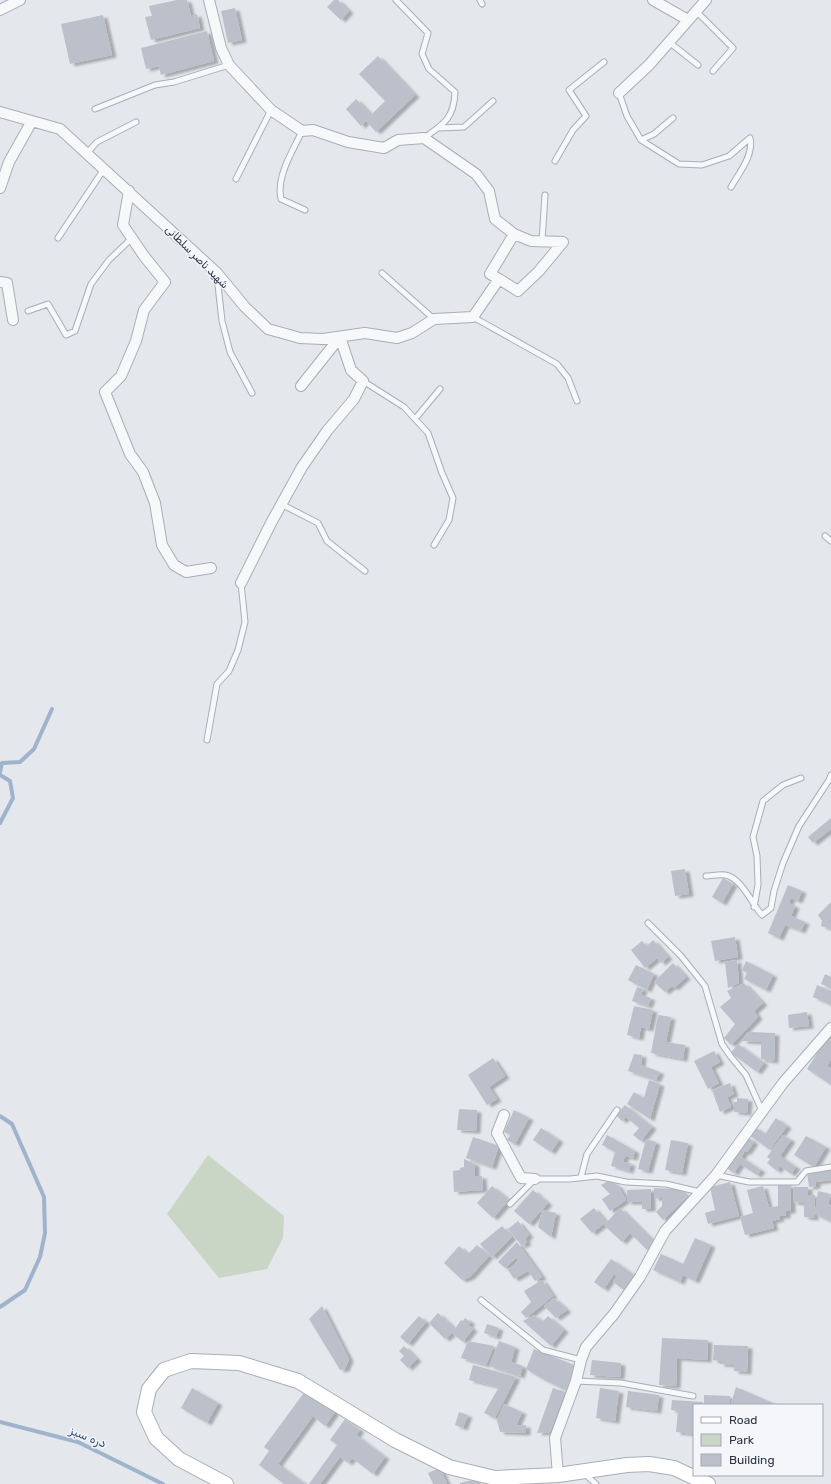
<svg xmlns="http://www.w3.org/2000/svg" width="831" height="1484" font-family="Rubik,'Noto Naskh Arabic',sans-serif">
	<defs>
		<filter id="shadow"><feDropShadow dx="4.5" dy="2.5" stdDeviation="1" flood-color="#0004"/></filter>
	</defs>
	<rect width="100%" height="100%" fill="#e4e7ec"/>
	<path fill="#c9d6c5" d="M208,1155L284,1216L283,1238L267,1269L219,1278L167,1214Z"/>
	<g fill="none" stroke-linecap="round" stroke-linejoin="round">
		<path stroke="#9fb4cc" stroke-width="4" d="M0,772L2,763L20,762L34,749L52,709
			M0,775L10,781L13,798L0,823
			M0,1116L12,1124L44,1197L45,1233L40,1257L25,1290L0,1307
			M0,1422L78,1442L163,1484"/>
	</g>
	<path fill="#bbc0ca" filter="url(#shadow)" d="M177,0H187L191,16L197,14L200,28L151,40L145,17L152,16L149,6Z
		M334,0H338L349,11L341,20L327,7Z
		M235,8L242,40L228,43L221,11Z
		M103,15L112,55L70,64L61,24Z
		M207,31L214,61L161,75L159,66L146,69L141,48Z
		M378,56L415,95L376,132L366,121L361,126L346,109L356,99L371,115L385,101L359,74Z
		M831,818V829L813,843L808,837Z
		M685,869L689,894L675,896L671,871Z
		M723,878L733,884L722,903L712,897Z
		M788,885L802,891L798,901L791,898L789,903L795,906L791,916L805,922L801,931L785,925L779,938L768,933Z
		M831,902V929L821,926L822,921L818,915Z
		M735,937L738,957L715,961L711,941Z
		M653,940L668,957L661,963L657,958L645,968L631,950L642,941L647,946Z
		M737,960L739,983L728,988L725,962Z
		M746,961L773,975L766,990L744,979L747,973L742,970Z
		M673,963L686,977L674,988L672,986L665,992L654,982Z
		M636,965L654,974L647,990L628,980Z
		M825,974L831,977V988L821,984Z
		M744,983L763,1003L754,1011L758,1017L731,1045L724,1038L735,1024L720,1007L731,998L727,991Z
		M817,985L831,991V1005L813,997Z
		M637,987L643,989L641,995L651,998L648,1006L632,1001Z
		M634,1006L653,1010L649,1029L641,1027L639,1038L627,1035Z
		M807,1012L809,1026L789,1028L788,1015Z
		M658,1015L671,1017L666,1042L685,1045L683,1059L651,1053Z
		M748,1032L775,1033L774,1061L761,1059V1042L742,1041Z
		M830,1033L831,1034V1059L827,1066L831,1069V1085L807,1069Z
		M738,1044L764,1063L757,1072L731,1053Z
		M714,1051L720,1062L711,1067L719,1083L708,1089L694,1061Z
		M634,1054L642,1055L641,1065L660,1072L656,1080L628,1071Z
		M493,1058L505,1076L489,1087L497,1099L487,1105L468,1075Z
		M649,1080L660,1084L650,1119L627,1104L634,1092L644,1098Z
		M730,1083L734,1094L727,1097L731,1107L720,1112L712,1090Z
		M737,1098L748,1099L747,1113L734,1112V1102H737Z
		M625,1105L652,1127L641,1141L633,1135L639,1128L626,1117L622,1121L616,1115Z
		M459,1109L477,1110L476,1131L457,1130Z
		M514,1110L529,1118L515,1144L507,1140L510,1135L504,1132Z
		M776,1118L787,1126L770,1150L749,1135L755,1127L765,1134Z
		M541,1128L559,1140L551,1152L533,1140Z
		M607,1135L635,1151L633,1158L625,1156L623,1162L631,1163L629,1171L611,1166L615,1152L602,1145Z
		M783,1135L791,1140L780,1156L796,1167L791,1174L780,1166L777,1171L767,1163L770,1159L767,1157Z
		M806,1136L826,1147L814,1167L794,1155Z
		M473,1137L499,1146L492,1167L466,1158Z
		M747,1137L754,1142L747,1152H744L741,1157L761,1170L757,1175L740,1164L734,1173L726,1168Z
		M646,1139L656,1142L648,1171L638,1169Z
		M671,1140L688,1143L682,1173L665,1170Z
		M464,1159L475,1164V1176H482L483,1190L454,1192L453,1171L460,1170V1168L464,1167Z
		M831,1169V1180L816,1182V1186L809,1187L807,1172Z
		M610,1180L619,1187L626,1200L610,1211L602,1199L610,1194L601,1185Z
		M730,1182L739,1216L708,1224L705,1213L715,1210L710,1187Z
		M778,1185H791V1211H786V1216H779L780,1219L772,1221L774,1228L745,1235L740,1217L753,1213L747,1190L763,1186L769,1208L778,1206Z
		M492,1186L509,1200L493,1218L477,1203Z
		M794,1187H808V1195H815L814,1218L804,1217V1203L793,1202Z
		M654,1188L680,1189L687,1197L663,1220L656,1212L662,1206V1198H654Z
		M651,1189V1209H642V1202H627V1190Z
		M533,1190L548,1203L529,1224L514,1211Z
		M818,1191L831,1194L828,1204L831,1206V1222L815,1214Z
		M594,1208L606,1222L592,1233L580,1219Z
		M620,1208L654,1242L647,1250L630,1233L622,1242L604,1225Z
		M542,1210L556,1213L551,1237L538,1227Z
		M518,1221L529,1235L525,1239L527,1242L522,1246L508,1229Z
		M502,1226L512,1237L492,1257L480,1244Z
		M695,1238L711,1245L695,1281L683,1275L680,1282L653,1270L661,1254L683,1264Z
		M517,1242L542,1277L535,1281L528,1271L514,1279L508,1270L519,1260L516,1258L505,1268L498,1262Z
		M477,1245L489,1256L470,1277L462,1280L444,1263L459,1246L468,1254Z
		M611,1259L634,1275L624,1290L613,1282L617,1276L614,1274L604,1289L594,1282Z
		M542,1280L553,1296L526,1318L521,1312L531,1302L524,1291Z
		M554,1298L567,1310L556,1318L544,1306Z
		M322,1306L349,1359L345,1369L340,1370L309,1319Z
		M438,1313L455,1329L461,1320L463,1321L465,1318L471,1322L468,1325L473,1329L463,1342L452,1333L445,1339L429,1323Z
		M534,1315L542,1322L548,1316L564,1330L551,1346L523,1321Z
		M419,1316L426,1322L408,1344L400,1337Z
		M487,1324L499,1328L496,1337L484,1333Z
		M662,1338L708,1340L707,1360L677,1358L676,1386L659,1385Z
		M468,1341L494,1346L486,1365L461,1358Z
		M499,1341L515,1347L511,1362L523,1366L520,1376L489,1366Z
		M714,1345L748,1346L747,1372L734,1371V1365L720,1364V1361L713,1360Z
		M404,1346L417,1359L408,1368L400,1360L404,1356L399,1351Z
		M534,1349L574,1365L567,1391L539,1377L526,1369Z
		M592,1360L621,1363L620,1377L590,1375Z
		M473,1365L516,1377L495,1418L484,1413L499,1387L469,1380Z
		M736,1387L773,1403L772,1405L731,1404Z
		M192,1388L218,1403L207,1423L181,1408Z
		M553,1388L565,1392L550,1432L537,1433Z
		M600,1388L619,1391L615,1421L596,1418Z
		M306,1390L335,1412L325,1426L313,1416L278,1464L305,1484H284L259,1465L269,1451L264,1447Z
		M628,1391L659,1395L657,1411L626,1407Z
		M704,1395L730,1396V1405H704Z
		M672,1400L703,1402L702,1405H694V1434L676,1432L678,1411L671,1410Z
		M504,1404L522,1412L516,1426L526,1425V1433L500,1432L497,1420Z
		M459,1412L468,1415L463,1428L455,1425Z
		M345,1419L360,1430L356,1435L385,1457L373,1474L352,1458L348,1463L340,1457L320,1484H309L337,1445L330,1440Z
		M440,1468L447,1484H433L428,1473Z
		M476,1479V1484H460V1483Z"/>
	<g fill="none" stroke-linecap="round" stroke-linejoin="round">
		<defs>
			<path id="lane" d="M396,0L428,33L422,54L429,69L455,92C454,118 444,124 424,138
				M480,0L482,4
				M696,11L733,48L713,71
				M669,42L698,65
				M619,93L627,116L641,140L679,164L702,165L729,156L750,138C754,155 739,173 731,187
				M95,109L155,85L174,82L229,65
				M439,128L464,127L493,101
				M302,131C293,151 276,176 281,199L305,210
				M641,140L654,134L673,118
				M87,153L97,142L136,122
				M555,161L573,130L586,116L569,90L604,62
				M236,179L271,110
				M58,238L104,169
				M542,241L545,195
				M382,273L434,319
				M217,276L222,321L230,352L252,393
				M28,311L48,304L66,335L75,331L91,284L109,260L132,238
				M473,317L557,364L568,378L577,401
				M363,381L404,407L428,433L442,473L453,498L449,520L434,545
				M415,419L440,389
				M281,504L318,523L327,541L365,571
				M825,536L831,541
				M207,740L217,684L229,671L238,650L245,622L241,583
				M706,876C712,876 718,874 725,875C741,877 752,904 762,915L771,908L774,891L783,863L799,826L829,780L831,775
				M754,907L758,885L757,856L753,837L763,801L783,785L801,778
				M648,923L681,956L705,986L722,1044L731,1057L746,1075L762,1111
				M716,1175L749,1182H797L806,1171L831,1167
				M581,1177L587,1154L617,1110
				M510,1204L535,1179H570L597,1176L626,1182L666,1184L700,1192
				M481,1300L543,1350L581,1360
				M576,1381L621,1383L693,1396
				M585,1474L596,1484"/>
			<path id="street" d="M653,0L688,20
				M0,10L20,0
				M619,93L649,65L706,0
				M0,112L60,129L217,273L245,307L268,329L300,338L323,339L365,333L397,338L412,333L434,319L473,317L499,279L490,274L514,234L495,219L489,191L476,174L424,138L398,140L384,148L348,142L313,130L302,131L271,110L229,65L221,48L209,0
				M0,188L9,162L32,121
				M129,191L123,225L144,256L165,282L144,310L136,341L121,376L105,392L130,454L143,472L155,503L162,545L174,565L186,572L211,568
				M499,279L518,291L539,271L563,242L531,241L514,234
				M0,282L7,283L13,320
				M241,583L271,523L302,467L327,431L354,399L363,381L351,370L340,337L301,386
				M504,1115L497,1133L521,1178L535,1179
				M558,1475L555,1438L576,1381L581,1360L586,1347L614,1314L640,1277L665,1231L716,1175L783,1083L831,1028"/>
			<path id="secondary" d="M226,1484L179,1459L156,1438L144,1412L149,1389L164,1370L191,1361L239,1363L298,1381L395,1440L449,1467L495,1478L558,1475L627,1465L649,1464L674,1468L708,1484"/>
		</defs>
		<use href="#lane" stroke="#a9aeb7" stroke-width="7"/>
		<use href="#street" stroke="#a9aeb7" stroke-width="12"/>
		<use href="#secondary" stroke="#a9aeb7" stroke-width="16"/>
		<use href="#lane" stroke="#f7f8fa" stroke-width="5"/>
		<use href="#street" stroke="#f7f8fa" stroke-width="10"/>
		<use href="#secondary" stroke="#fff" stroke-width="14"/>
	</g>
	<g text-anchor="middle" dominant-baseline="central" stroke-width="3" stroke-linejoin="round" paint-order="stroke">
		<g font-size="11" fill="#2b3445" stroke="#f4f6f9">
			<text transform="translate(197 257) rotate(45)">شهید ناصر سلطانی</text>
		</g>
		<g font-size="12" font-style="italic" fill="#34527a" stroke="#f4f6f9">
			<text transform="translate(88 1437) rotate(22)">دره سبز</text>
		</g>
	</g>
	<rect x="693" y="1404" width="130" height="72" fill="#f4f6f9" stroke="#a4a8b1"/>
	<rect x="701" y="1417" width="20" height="6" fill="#ffffff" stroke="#a4a8b1"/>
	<text x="729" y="1424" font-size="12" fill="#2b3445">Road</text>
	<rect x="701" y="1434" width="20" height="12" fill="#c9d6c5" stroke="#a4a8b1"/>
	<text x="729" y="1444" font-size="12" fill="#2b3445">Park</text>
	<rect x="701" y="1454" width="20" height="12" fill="#bbc0ca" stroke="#a4a8b1"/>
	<text x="729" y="1464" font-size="12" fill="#2b3445">Building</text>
</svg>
